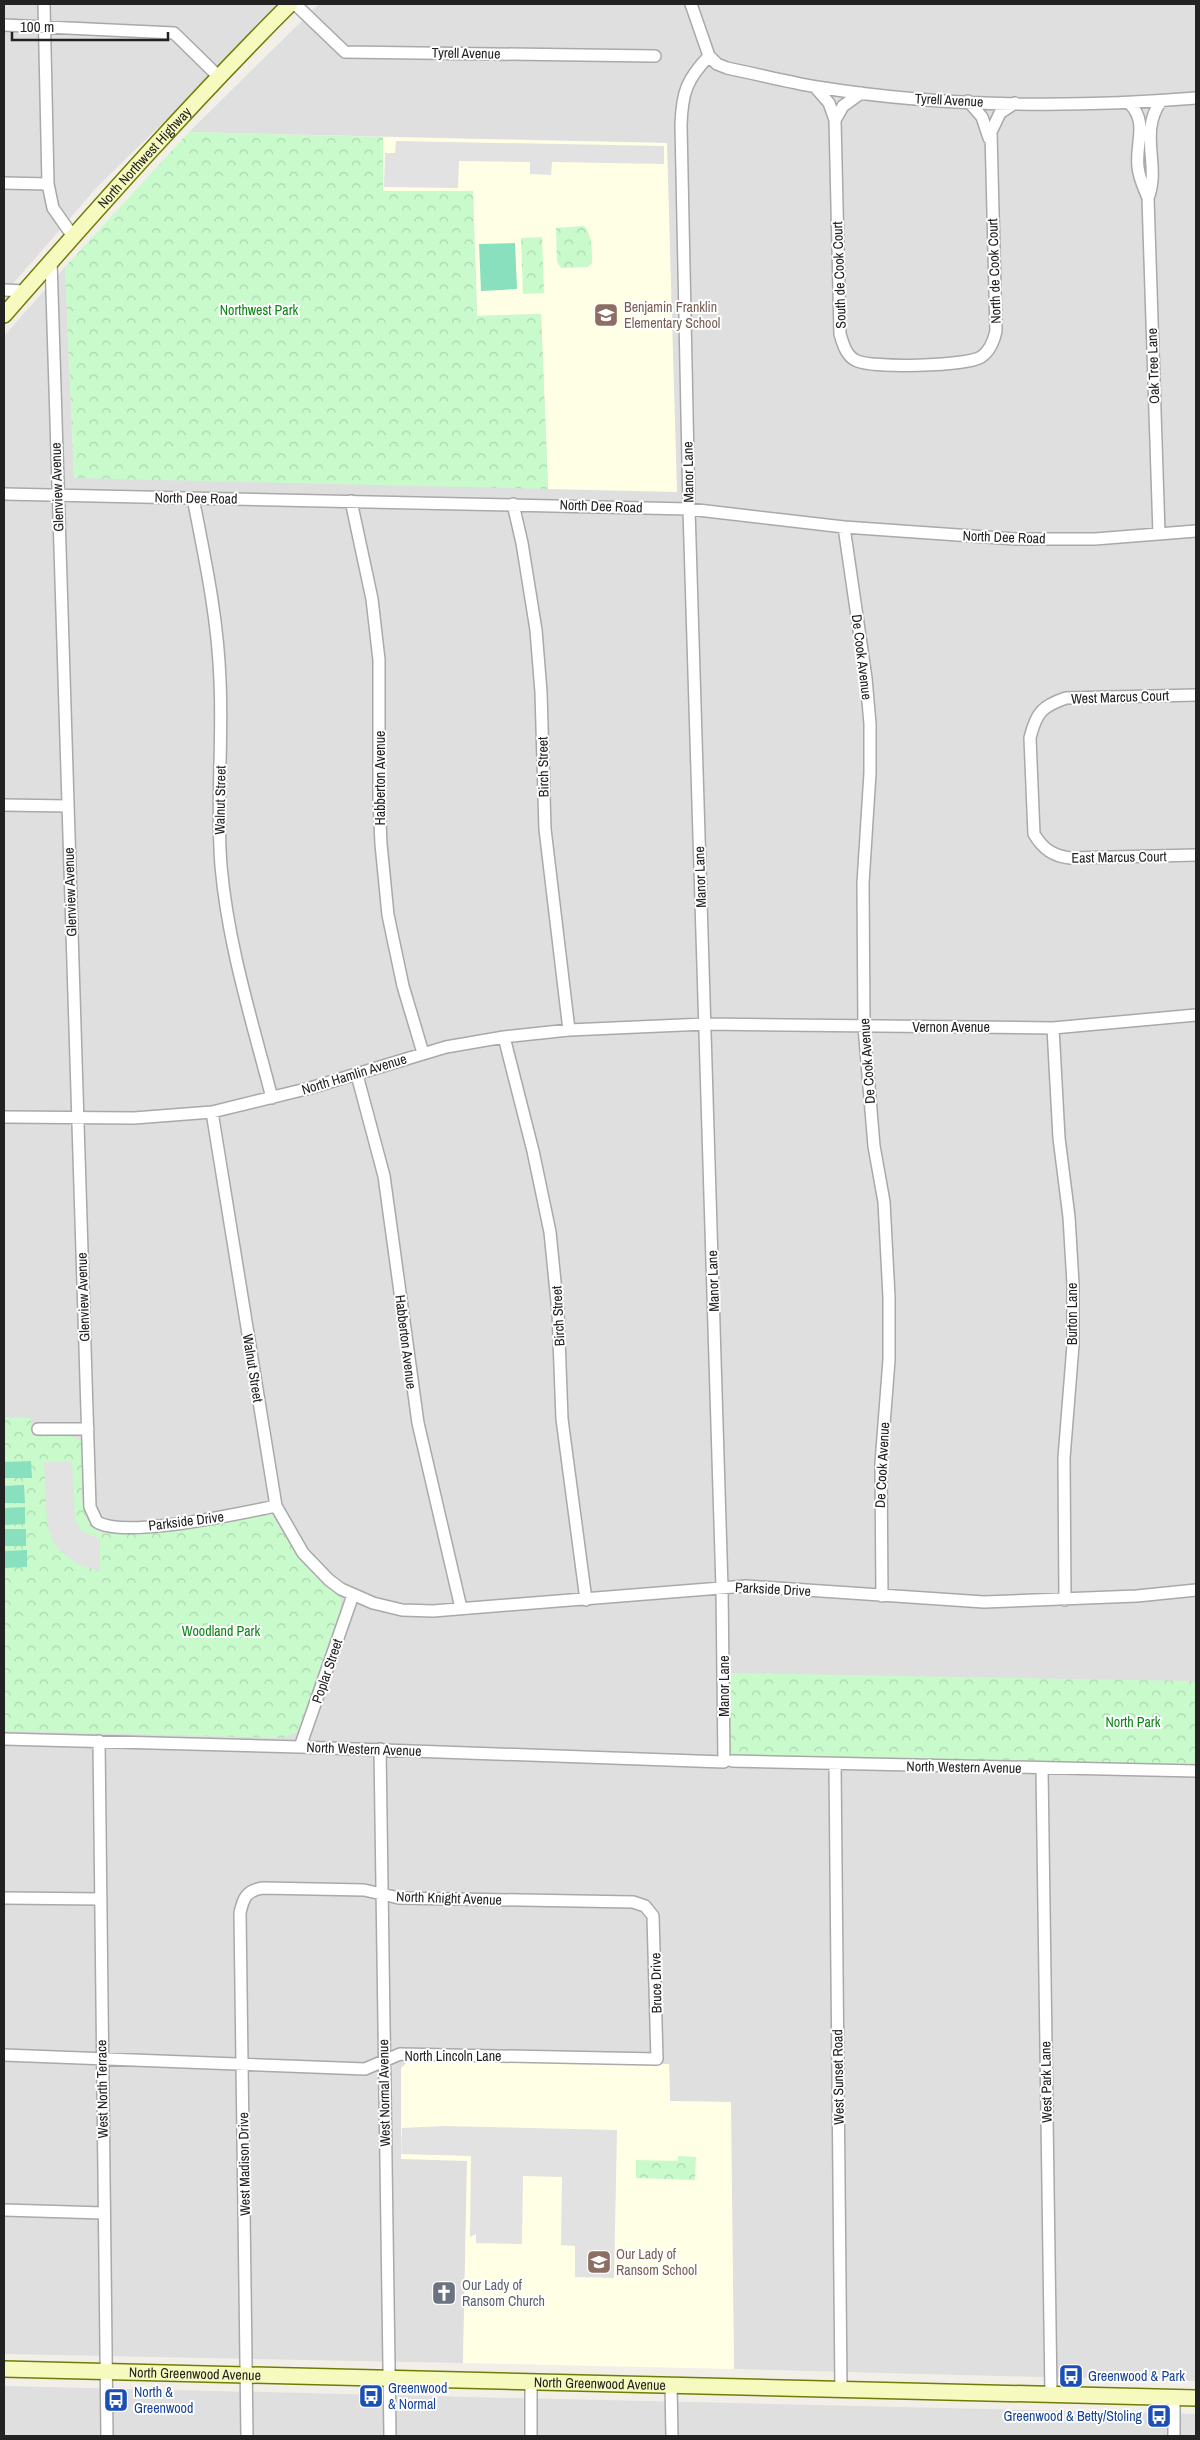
<svg xmlns="http://www.w3.org/2000/svg" width="1200" height="2440" font-family="'Archivo Narrow',sans-serif">
	<defs>
		<pattern id="park-crowns" width="20" height="18" patternUnits="userSpaceOnUse" patternTransform="scale(1.25)"><rect width="20" height="18" fill="#c8facc"/><path d="M2 6a3 3 0 1 1 6 0M12 15a3 3 0 1 1 6 0" fill="none" stroke="#acd6af"/></pattern>
	</defs>
	<rect width="100%" height="100%" fill="#f2efe9"/>
	<path fill="#e0dfdf" d="M4,4H285L98,186L4,294Z
		M319,4H1196V2381L734,2369L730,2102L670,2101L669,2064L467,2161L463,2363L4,2354V336L65,267L74,478L667,143L189,132Z
		M4,2386L1196,2414V2436H4Z"/>
	<path fill="#ffffe5" d="M383,137L667,143L677,492L548,489L541,314L477,316L473,192L383,191Z
		M412,2057L669,2064L670,2101L731,2102L734,2369L463,2363L467,2161L401,2159V2068Z"/>
	<path fill="url(#park-crowns)" d="M189,132L383,137V191H473L477,316L541,314L548,489L74,478L65,267Z
		M584,226C592,234 592,251 592,262L588,267L561,268L557,262L556,228Z
		M542,237L544,293L523,294L521,238Z
		M5,1417L31,1418L32,1436H72L81,1441C87,1469 69,1525 106,1534L191,1528L261,1514L272,1515L299,1559L341,1598V1607L300,1726L296,1733L283,1738L4,1731Z
		M729,1673L1196,1681V1766L730,1757Z
		M678,2156L696,2157L695,2180L636,2178V2160L678,2161Z"/>
	<path fill="#88e0be" d="M515,243L517,289L481,291L479,244Z
		M31,1461L32,1478H4V1462Z
		M24,1485L25,1503H4V1486Z
		M25,1507V1524L4,1525V1508Z
		M4,1529H26V1546H4Z
		M27,1550V1567L4,1568V1551Z"/>
	<path fill="#e2e2e2" d="M396,141L664,146V164L552,162L551,175L530,174V162L459,161L458,188L384,187L385,153H395Z
		M72,1461L75,1520L81,1531L100,1539V1571L79,1565L60,1551L53,1542L47,1524L44,1462Z
		M443,2126L617,2130L614,2278L575,2277V2246L561,2245L562,2177L523,2176L522,2244L476,2243V2234L470,2237L471,2156L401,2154L402,2128Z"/>
	<g fill="none" stroke-linecap="round" stroke-linejoin="round">
		<defs>
			<path id="street" d="M44,4L48,184L53,208L72,235
				M295,4L345,52L655,56
				M4,25L174,33L218,76
				M709,56L717,64L727,68C757,74 787,82 817,87C941,107 1071,108 1196,98
				M815,87L829,103L835,120L840,334C843,344 846,355 855,360C871,369 966,366 981,357C990,351 994,340 996,331L991,132L1000,113L1015,103
				M968,101L982,117L989,138
				M1129,103C1149,122 1135,144 1138,167C1139,178 1144,188 1148,198
				M835,120L843,106L861,93
				M4,183L48,184
				M51,260L90,1507L97,1522C126,1539 240,1513 276,1506
				M4,290L25,291
				M4,494L689,509L844,527L1015,539H1095L1196,531
				M193,498C205,559 218,619 220,681C223,743 216,804 221,866C228,945 252,1021 272,1098
				M351,501L372,599L379,660V799L381,844L388,915L403,986L423,1053
				M513,504L522,543L536,630L541,692L545,829L569,1030
				M844,527L866,678L870,724V773L863,883L864,1027L874,1146L884,1202L889,1297V1360L881,1463L882,1596
				M1159,534L1148,198C1161,166 1138,133 1161,101
				M1196,695L1066,698C1042,706 1036,713 1030,738L1034,834C1043,849 1053,856 1070,858L1196,855
				M4,805L68,806
				M1053,1028L1059,1138L1069,1217L1073,1284V1345L1064,1458L1065,1600
				M504,1037L533,1151L550,1232L558,1312L562,1419L586,1600
				M357,1075L384,1176L418,1423L461,1608
				M212,1112L276,1506L303,1553L329,1580L341,1589L373,1603L402,1610L433,1611L746,1586L984,1602L1137,1596L1196,1590
				M4,1117L134,1118L212,1112L310,1088L446,1047L504,1037L569,1030L705,1024L1053,1028L1196,1015
				M38,1429H88
				M4,1739L300,1747L724,1762L722,1588L689,509L681,125C682,92 687,79 709,56L691,4
				M99,1741L107,2436
				M300,1747L353,1595
				M380,1749L390,2436
				M732,1761L1196,1771
				M835,1764L841,2390
				M1042,1769L1051,2395
				M4,1898L101,1899
				M4,2055L365,2069L400,2054L657,2059L653,1916L645,1906L633,1902L399,1898L364,1890L263,1888C247,1890 243,1898 240,1913L247,2436
				M4,2210L103,2213
				M531,2382V2436
				M671,2385L672,2436
				M1174,2398V2436"/>
			<g id="secondary">
				<path id="s1" d="M4,315C97,209 190,104 290,4"/>
				<path id="s2" d="M4,2369L1196,2398"/>
			</g>
		</defs>
		<use href="#street" stroke="#a9a9a9" stroke-width="14"/>
		<use href="#secondary" stroke="#707d05" stroke-width="18"/>
		<use href="#street" stroke="#fff" stroke-width="11"/>
		<use href="#secondary" stroke="#f7fabf" stroke-width="15"/>
	</g>
	<defs>
		<symbol id="school-square" viewBox="-11 -11 22 22"><rect x="-9" y="-9" width="18" height="18" rx="4" fill="#8d6e63" stroke="#fff"/><path d="M0-5L7-2L0 1L-7-2ZM-4 1L0 2.5L4 1V4Q0 6-4 4Z" fill="#fff"/></symbol>
		<symbol id="church-square" viewBox="-11 -11 22 22"><rect x="-9" y="-9" width="18" height="18" rx="4" fill="#6b7280" stroke="#fff"/><path d="M-1.2-6h2.4v3.5h3.3v2.4h-3.3V6h-2.4V-.1h-3.3v-2.4h3.3Z" fill="#fff"/></symbol>
		<symbol id="bus-square" viewBox="-11 -11 22 22"><rect x="-9" y="-9" width="18" height="18" rx="4" fill="#1a4fb4" stroke="#fff"/><path d="M-5-6H5V4H4V6H2V4H-2V6H-4V4H-5ZM-3.5-4V0h7V-4ZM-3.5 1.2v1.5H-2V1.2ZM2 1.2v1.5H3.5V1.2Z" fill="#fff"/></symbol>
	</defs>
	<g fill-rule="evenodd">
		<use href="#school-square" x="592" y="301" width="28" height="28"/>
		<use href="#school-square" x="585" y="2248" width="28" height="28"/>
		<use href="#church-square" x="430" y="2279" width="28" height="28"/>
		<use href="#bus-square" x="1057" y="2362" width="28" height="28"/>
		<use href="#bus-square" x="357" y="2382" width="28" height="28"/>
		<use href="#bus-square" x="102" y="2386" width="28" height="28"/>
		<use href="#bus-square" x="1145" y="2402" width="28" height="28"/>
	</g>
	<g text-anchor="middle" dominant-baseline="central" stroke-width="4" stroke-linejoin="round" paint-order="stroke">
		<g font-size="14" fill="#222" stroke="#fff">
			<text transform="translate(466 53) rotate(1)">Tyrell Avenue</text>
			<text transform="translate(949 100) rotate(3)">Tyrell Avenue</text>
			<text stroke="none"><textPath href="#s1" startOffset="211">North Northwest Highway</textPath></text>
			<text transform="translate(994 271) rotate(-92)">North de Cook Court</text>
			<text transform="translate(839 275) rotate(-92)">South de Cook Court</text>
			<text transform="translate(1153 366) rotate(-92)">Oak Tree Lane</text>
			<text transform="translate(688 472) rotate(-91)">Manor Lane</text>
			<text transform="translate(57 487) rotate(-92)">Glenview Avenue</text>
			<text transform="translate(196 498) rotate(1)">North Dee Road</text>
			<text transform="translate(601 506) rotate(2)">North Dee Road</text>
			<text transform="translate(1004 537) rotate(2)">North Dee Road</text>
			<text transform="translate(862 657) rotate(83)">De Cook Avenue</text>
			<text transform="translate(1120 697) rotate(-2)">West Marcus Court</text>
			<text transform="translate(543 767) rotate(-91)">Birch Street</text>
			<text transform="translate(380 778) rotate(-90)">Habberton Avenue</text>
			<text transform="translate(220 800) rotate(-89)">Walnut Street</text>
			<text transform="translate(1119 857) rotate(-1)">East Marcus Court</text>
			<text transform="translate(700 877) rotate(-92)">Manor Lane</text>
			<text transform="translate(70 892) rotate(-92)">Glenview Avenue</text>
			<text x="951" y="1027">Vernon Avenue</text>
			<text transform="translate(867 1061) rotate(-94)">De Cook Avenue</text>
			<text transform="translate(354 1074) rotate(-17)">North Hamlin Avenue</text>
			<text transform="translate(713 1281) rotate(-92)">Manor Lane</text>
			<text transform="translate(83 1297) rotate(-92)">Glenview Avenue</text>
			<text transform="translate(1072 1314) rotate(-90)">Burton Lane</text>
			<text transform="translate(558 1316) rotate(-93)">Birch Street</text>
			<text transform="translate(406 1342) rotate(83)">Habberton Avenue</text>
			<text transform="translate(253 1368) rotate(81)">Walnut Street</text>
			<text transform="translate(882 1465) rotate(-87)">De Cook Avenue</text>
			<text transform="translate(186 1521) rotate(-7)">Parkside Drive</text>
			<text transform="translate(773 1589) rotate(3)">Parkside Drive</text>
			<text transform="translate(327 1671) rotate(-71)">Poplar Street</text>
			<text transform="translate(724 1686) rotate(-90)">Manor Lane</text>
			<text transform="translate(364 1749) rotate(2)">North Western Avenue</text>
			<text transform="translate(964 1767) rotate(1)">North Western Avenue</text>
			<text transform="translate(449 1898) rotate(2)">North Knight Avenue</text>
			<text transform="translate(656 1983) rotate(-91)">Bruce Drive</text>
			<text x="453" y="2056">North Lincoln Lane</text>
			<text transform="translate(838 2077) rotate(-91)">West Sunset Road</text>
			<text transform="translate(1046 2082) rotate(-91)">West Park Lane</text>
			<text transform="translate(102 2089) rotate(-91)">West North Terrace</text>
			<text transform="translate(384 2093) rotate(-91)">West Normal Avenue</text>
			<text transform="translate(244 2164) rotate(-91)">West Madison Drive</text>
			<text stroke="none"><textPath href="#s2" startOffset="191">North Greenwood Avenue</textPath></text>
			<text stroke="none"><textPath href="#s2" startOffset="596">North Greenwood Avenue</textPath></text>
		</g>
		<g font-size="14" fill="#785e54" stroke="#fff" text-anchor="start">
			<text x="624" y="307">Benjamin Franklin<tspan x="624" dy="16">Elementary School</tspan></text>
			<text x="616" y="2254">Our Lady of<tspan x="616" dy="16">Ransom School</tspan></text>
		</g>
		<g font-size="14" fill="#0c8416" stroke="#fff">
			<text x="259" y="310">Northwest Park</text>
			<text x="221" y="1631">Woodland Park</text>
			<text x="1133" y="1722">North Park</text>
		</g>
		<g font-size="14" fill="#5b616d" stroke="#fff" text-anchor="start">
			<text x="462" y="2285">Our Lady of<tspan x="462" dy="16">Ransom Church</tspan></text>
		</g>
		<g font-size="14" fill="#164399" stroke="#fff" text-anchor="start">
			<text x="1088" y="2376">Greenwood &amp; Park</text>
			<text x="388" y="2388">Greenwood<tspan x="388" dy="16">&amp; Normal</tspan></text>
			<text x="134" y="2392">North &amp;<tspan x="134" dy="16">Greenwood</tspan></text>
			<text x="1142" y="2416" text-anchor="end">Greenwood &amp; Betty/Stoling</text>
		</g>
	</g>
	<rect width="1200" height="2440" fill="none" stroke="#222222" stroke-width="10"/>
	<path d="M12 32v8h156v-8" fill="none" stroke="#222222" stroke-width="2.5"/>
	<text x="20" y="32" font-size="15" fill="#222222" stroke="#ffffff" stroke-width="4" paint-order="stroke">100 m</text>
</svg>
